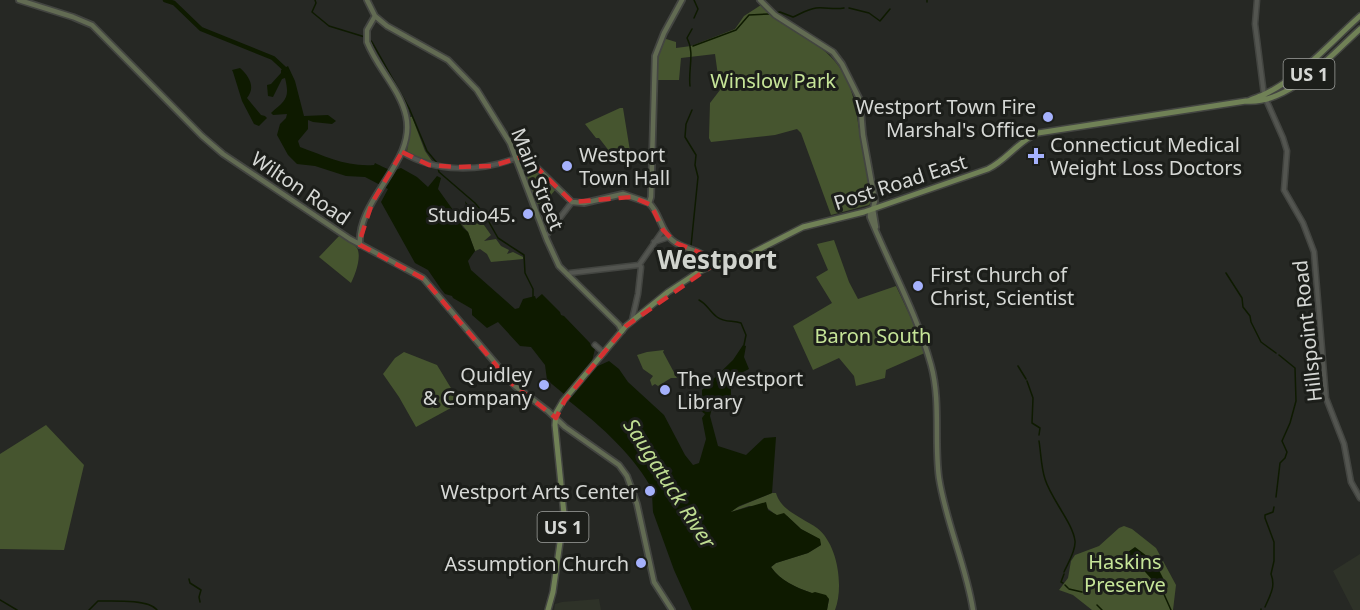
<svg xmlns="http://www.w3.org/2000/svg" width="1360" height="610" font-family="'Noto Sans',sans-serif">
	<rect width="100%" height="100%" fill="#262824"/>
	<path fill="#2e3228" d="M1360,554V610H1353L1333,571Z
		M599,599L601,610H554L555,604L562,602Z"/>
	<path fill="#46552f" d="M761,5C780,25 801,32 821,48C852,73 854,98 860,134C863,153 867,171 871,189L872,201L869,205L831,215L801,133L797,129L775,135L711,142L709,138L710,103L720,90L715,54L681,58L679,80H655L657,53L663,38L676,42V48L691,46L735,29L744,16Z
		M620,108H623L630,151L613,156L599,138H596L585,124Z
		M408,117H412L425,151L434,164L407,152L409,130Z
		M532,165L556,189L551,195L549,194L543,202L536,205L523,172Z
		M468,211H474L491,235L484,241L496,239L501,246L509,250L507,254L513,252L523,257V259L491,262L487,254L480,249L475,251L468,232L459,221V218Z
		M340,235C345,239 354,243 357,248C362,257 355,275 351,283L319,257Z
		M834,240L849,282L858,299L896,286L927,352L886,370L885,378L856,386L854,376L839,358L813,370L793,326L832,303L816,277L828,270L817,244Z
		M664,350L663,352L677,378H671L658,386L655,384L652,386L650,380L653,376L643,369L637,355L647,352Z
		M404,352L437,365L460,403L416,427L399,397L383,374L395,358Z
		M46,425L84,465L64,550L0,549V454Z
		M772,493H776C781,511 803,518 817,528C838,544 844,587 835,610H827L829,599C807,591 784,586 771,567L776,563L808,553L821,545L819,539L801,529L787,516L776,515L766,507L749,506L731,512V510Z
		M1124,526L1132,529L1156,548L1176,585L1173,610H1092L1073,595L1059,590L1068,578L1071,561L1075,555L1099,546L1119,528Z"/>
	<path fill="#0e1a00" d="M288,66L295,81L304,116L328,115L336,121L332,124L313,122L308,120V129L298,141L300,147C325,156 346,167 374,165L375,163C384,167 391,173 401,168L417,177L428,187L437,176L441,178L438,189L453,210L458,212L466,206L465,201L472,210L465,213L459,221L463,228L468,232L475,251L468,261L471,270L515,309L519,308L523,299L535,296L536,299L542,294L560,312L561,315L564,316L590,343L591,346L595,349L592,361L598,366L609,361L619,369L628,382L664,415L685,455L693,465L699,463L706,439L702,418L705,414L701,411L700,399L702,396V390L733,360L743,345L746,346L744,357L749,369L737,375L731,385V396L729,399L712,408L710,416L718,446L746,455L764,438L776,437L772,493L739,506L731,512L766,502L768,510L777,515L784,513L801,529L820,539L821,545L808,553L776,563L771,567C781,581 795,587 812,593L815,592L826,595L829,599L827,610H692L674,570L653,512L652,494L654,493C636,457 601,426 569,401L570,399L547,380L545,365L531,347L520,346L498,322L487,328L472,315V309L453,298L452,296L445,294L441,289L428,270L415,263L381,202L388,189L365,177L346,176L315,166L297,164L288,155L277,135L280,124L286,118L287,114L273,115L271,113C286,100 290,98 285,78L282,79L273,97L268,96L267,85L271,84L281,73V70Z
		M240,68C249,76 256,87 247,98L261,115L265,116L267,118L259,126L254,124L242,101L233,72L232,70Z
		M1135,547L1155,562L1166,584V592H1161C1153,579 1140,567 1130,556L1128,552Z"/>
	<g fill="none" stroke-linecap="round" stroke-linejoin="round">
		<path stroke="#0e1a00" stroke-width="1.5" d="M315,0L316,3L312,12L329,26L365,37
			M694,0L698,9L694,18
			M927,2V0
			M849,8L869,13L880,21L890,9
			M776,13L780,12L793,17C800,14 808,9 816,8C826,7 834,10 844,8
			M369,39L372,42L409,108L427,151L437,163
			M693,46L736,30L749,15L769,14
			M690,86C688,69 695,53 687,38L692,29
			M438,168L439,172L475,203L485,215L498,238L524,255L525,273L533,289V297
			M691,246L698,177L695,165L696,155L685,137L686,124L692,110
			M1226,273L1242,298L1243,307L1250,316L1251,322L1261,342L1276,353
			M699,300C707,304 710,312 717,317C725,323 733,320 741,323L746,335L744,345
			M1018,366L1026,379
			M1027,381L1033,398L1032,423L1040,428L1039,435
			M1039,441C1041,453 1041,467 1045,479C1051,499 1073,523 1075,541C1076,551 1068,563 1064,572
			M1276,497L1280,463L1285,458L1287,452L1282,441L1290,423L1296,401L1295,368L1279,355
			M189,579L190,583L201,590L199,597L200,602
			M1063,583L1061,582L1064,574
			M1065,585L1068,588
			M1069,589L1082,592
			M1163,592L1171,610
			M0,600L17,610
			M1097,605L1102,610
			M1265,607C1270,595 1276,587 1271,574L1274,561V542L1265,518V515L1273,512L1274,507
			M89,610L98,601C112,601 149,599 157,610
			M1261,610V609"/>
		<path stroke="#0e1a00" stroke-width="4.5" d="M165,0L174,3L201,29L273,58L287,71"/>
		<defs>
			<path id="tertiary" d="M1257,0L1255,24L1264,95L1283,138L1287,151L1284,190L1303,223L1314,252L1326,398L1344,444L1351,482L1360,498
				M402,152C436,173 480,172 516,158
				M546,236L572,202
				M654,242L669,237
				M568,275L570,273L639,265
				M632,320L638,294L641,267L639,265L664,229
				M595,345L604,353"/>
			<path id="secondary" d="M19,0L73,17L92,25L202,136L223,154L350,239L423,278L515,386L548,411L565,427L619,465L627,476L637,504L654,582L672,610
				M367,0L375,16L387,26L448,60L477,90L510,143L547,240L559,266L619,325L622,331
				M760,0L775,15L833,52L842,64L860,100L863,135L875,201L873,209L870,213V217C890,266 917,314 931,365C941,401 934,441 939,478C946,523 966,565 973,610
				M516,158L522,156L527,158L572,202L584,203L623,194L649,203C660,213 661,231 672,240C686,252 701,247 713,265
				M649,203L651,197L655,56L664,33L682,0
				M873,209L876,227
				M360,245C356,199 417,162 406,116C400,89 377,68 367,42V30L375,16"/>
			<path id="primary" d="M1248,101C1253,98 1260,97 1265,94C1301,77 1331,42 1360,16
				M548,610L553,592L564,514L555,425L556,413L563,401L626,326L668,292L700,271L715,264L750,254L803,227L864,212L988,169C1007,160 1018,141 1038,133L1246,101C1289,105 1331,55 1360,29"/>
		</defs>
		<use href="#tertiary" stroke="#434541" stroke-width="7"/>
		<use href="#secondary" stroke="#434541" stroke-width="8"/>
		<use href="#primary" stroke="#434541" stroke-width="8"/>
		<use href="#tertiary" stroke="#535550" stroke-width="4"/>
		<use href="#secondary" stroke="#626b53" stroke-width="4.5"/>
		<use href="#primary" stroke="#708156" stroke-width="5"/>
	</g>
	<path fill="none" stroke="#d63131" stroke-width="4.5" stroke-dasharray="12 8" stroke-linejoin="round" d="M402,152L429,165L456,167L492,166L525,156L572,202L632,197L651,205L663,230L676,243L704,254L713,265L626,326L565,400L556,418L511,383L424,279L360,245V240L372,203Z"/>
	<g fill="#a5b1fc" stroke="#1c1e1a" stroke-width="2">
		<circle cx="1048" cy="117" r="6"/>
		<path d="M1033 147h6v6h6v6h-6v6h-6v-6h-6v-6h6z"/>
		<circle cx="567" cy="166" r="6"/>
		<circle cx="528" cy="214" r="6"/>
		<circle cx="918" cy="286" r="6"/>
		<circle cx="544" cy="385" r="6"/>
		<circle cx="665" cy="390" r="6"/>
		<circle cx="650" cy="491" r="6"/>
		<circle cx="641" cy="563" r="6"/>
	</g>
	<g text-anchor="middle" dominant-baseline="central" stroke-width="6" stroke-linejoin="round" paint-order="stroke">
		<g fill="#1c1e1a" stroke="#9ea09d" stroke-width="1.5">
			<rect x="1283.5" y="59" width="51" height="30" rx="4.5"/>
			<rect x="537.5" y="512" width="51" height="30" rx="4.5"/>
		</g>
		<g font-size="18" font-weight="bold" fill="#d6d8d5">
			<text x="1309" y="74">US 1</text>
			<text x="563" y="527">US 1</text>
		</g>
		<g font-size="20" fill="#c6e598" stroke="#1c1e1a">
			<text x="773" y="80">Winslow Park</text>
			<text x="873" y="335">Baron South</text>
			<text x="1125" y="561">Haskins<tspan x="1125" dy="23">Preserve</tspan></text>
		</g>
		<g font-size="20" fill="#d6d8d5" stroke="#1c1e1a" text-anchor="end">
			<text x="1036" y="106">Westport Town Fire<tspan x="1036" dy="23">Marshal's Office</tspan></text>
			<text x="1050" y="144" text-anchor="start">Connecticut Medical<tspan x="1050" dy="23">Weight Loss Doctors</tspan></text>
			<text x="579" y="154" text-anchor="start">Westport<tspan x="579" dy="23">Town Hall</tspan></text>
			<text x="516" y="214">Studio45.</text>
			<text x="930" y="274" text-anchor="start">First Church of<tspan x="930" dy="23">Christ, Scientist</tspan></text>
			<text x="532" y="374">Quidley<tspan x="532" dy="23">&amp; Company</tspan></text>
			<text x="677" y="378" text-anchor="start">The Westport<tspan x="677" dy="23">Library</tspan></text>
			<text x="638" y="491">Westport Arts Center</text>
			<text x="629" y="563">Assumption Church</text>
		</g>
		<g font-size="20" fill="#d6d8d5" stroke="#1c1e1a">
			<text transform="translate(538 179) rotate(68)">Main Street</text>
			<text transform="translate(900 182) rotate(-18)">Post Road East</text>
			<text transform="translate(301 188) rotate(34)">Wilton Road</text>
			<text transform="translate(1307 331) rotate(-96)">Hillspoint Road</text>
		</g>
		<g font-size="21" font-style="italic" fill="#bedc91" stroke="#1c1e1a">
			<text transform="translate(670 483) rotate(57)">Saugatuck River</text>
		</g>
		<g font-size="26" font-weight="bold" fill="#d1d4ce" stroke="#1c1e1a">
			<text x="717" y="259">Westport</text>
		</g>
	</g>
</svg>
